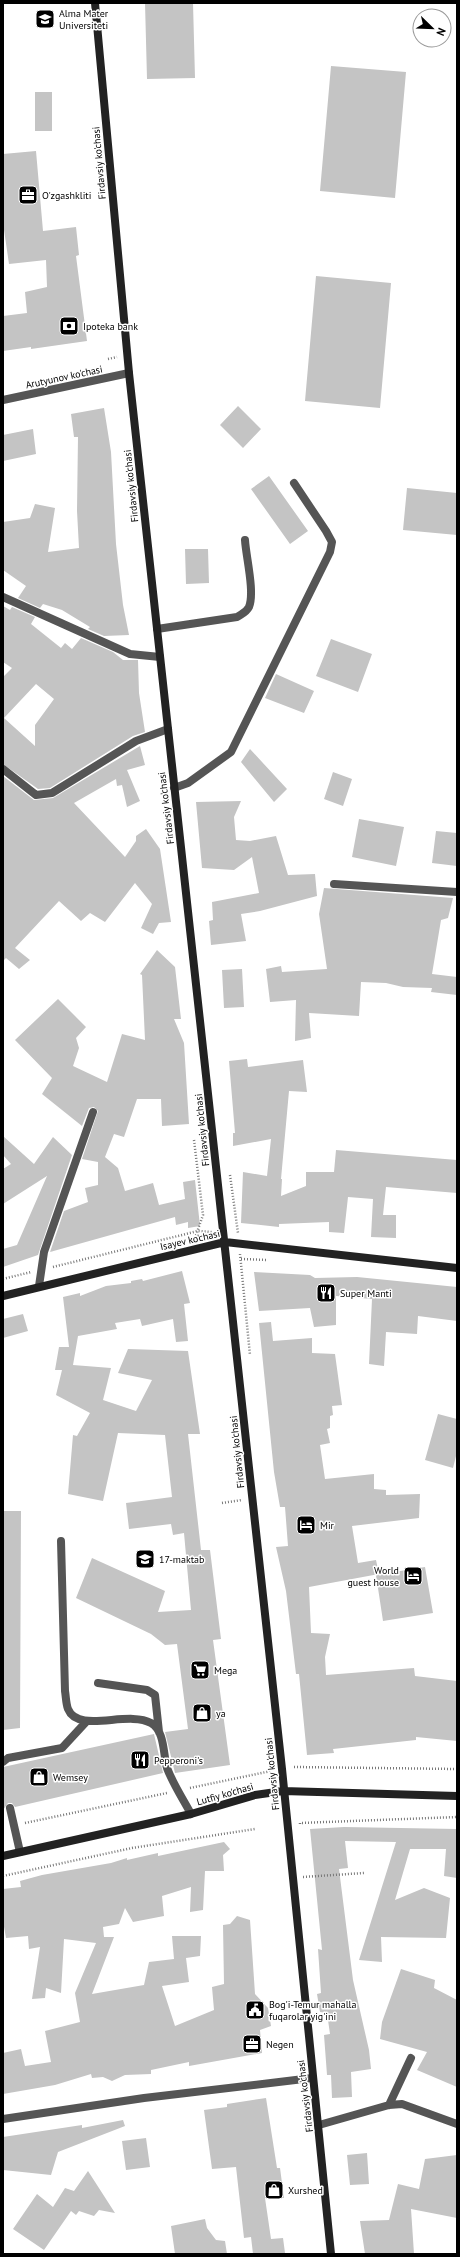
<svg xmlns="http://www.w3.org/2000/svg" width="460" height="2257" font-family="'PT Sans',sans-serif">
	<rect width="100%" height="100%" fill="#fff"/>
	<path fill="#c4c4c4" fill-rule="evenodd" d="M145,3H193L195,78L147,79Z
		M331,66L406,72L395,198L320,191Z
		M35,92H52V131H35Z
		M36,151L43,231L76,227L79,255L76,256L87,341L31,349V347L3,351V316L27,313L25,292L47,287L46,260L9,264L3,223V154Z
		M316,276L391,283L380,408L305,401Z
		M238,406L261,429L243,448L220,425Z
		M104,408L111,452L116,544L123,605L129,635L104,636L88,629L90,627L62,610L43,604L40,608L18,598L26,586L3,570V522L30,518L35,504L55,508L48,552L79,548L77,511L78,437H74L71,414Z
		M33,429L36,454L3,461V435Z
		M269,476L308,531L290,544L251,489Z
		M407,488L457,493V535L403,530Z
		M185,549H208L209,583L186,584Z
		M3,606L10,610L12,607L35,617L31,624L61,648L65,643L72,649L81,638L113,652L123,660H138L139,693L145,732L133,736L50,788L38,789L3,764V677L12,668L3,662ZM36,684L54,699L35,725V746L4,718Z
		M331,639L372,654L358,692L316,676Z
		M276,674L314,691L304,713L265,698Z
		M140,746L145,765L127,770L140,801L127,807L122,785L117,786L116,779L74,803L125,857L136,841V836L146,829L160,849L171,922L159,923L153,934L141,928L152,904L135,883L105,922L90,913L81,921L59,901L15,948L30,960L19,969L6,958L3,961V776L34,800L53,798Z
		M250,749L287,789L274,802L241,762Z
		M333,772L352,779L343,806L324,799Z
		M241,801L234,817L236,840L250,841L276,836L288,875L315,874L317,896L260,911L241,914L246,941L211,945L209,921L213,920L212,902L259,893L252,857L234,870L202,868L196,802Z
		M359,819L404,827L396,866L352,857Z
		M436,831L457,833V866L432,863Z
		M324,888L453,898L448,918L441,920L432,974L457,977V995L431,992L432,988L403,987L386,983L361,982L359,1016L309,1013L311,1038L295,1041L296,1000L270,1002L266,969L281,966L282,972L327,969L319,914Z
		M157,950L175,967L181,1019H174L184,1043L189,1124L162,1126L161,1099H137L124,1137L114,1134L105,1157L118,1168L125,1191L153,1183L159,1205L185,1199L183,1182L195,1180L200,1226L188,1228V1222L176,1225L175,1217L50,1252L64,1211L88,1202L85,1188L98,1185V1162L82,1159L98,1111L94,1107L89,1108L82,1126L42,1094L52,1078L15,1040L58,999L86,1027L76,1038L79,1048L73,1066L107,1082L122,1034L145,1040L142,975L140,974Z
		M242,969L244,1007L224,1008L222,970Z
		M247,1059L248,1067L303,1060L307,1092L289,1091L281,1179H282L281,1196L306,1186V1172H334L336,1150L457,1160V1193L386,1187L383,1215H396V1238L371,1237L373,1199L348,1197L344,1233L329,1232V1222L279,1224V1227L241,1223L243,1172L267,1176L271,1139L233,1146V1133H235L229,1061Z
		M3,1136L34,1164L53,1137L72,1155L38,1255L3,1267V1249L17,1245L47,1176L3,1204V1169L11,1164L3,1155Z
		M182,1271L190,1303L184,1304L188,1341L176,1342L173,1319L142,1326L140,1319L115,1323L117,1329L78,1336L73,1365L111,1368L103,1400L136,1411L152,1380L118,1373L128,1349L188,1351L200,1434H188L201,1550H210L221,1639L213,1640L230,1765L175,1773L165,1732L188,1729L177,1644L165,1645L151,1634L76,1598L92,1558L165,1591L158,1612L191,1610L184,1533L173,1535L171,1524L129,1529L126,1503L172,1497L165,1435L118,1433L103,1501L68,1494L73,1435L77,1436L90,1413L56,1395L62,1370H55L59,1347H69L63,1297L80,1293V1296L106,1286L131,1283V1281L142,1279L143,1281Z
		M254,1272L310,1275L315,1278L357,1277L457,1287V1321L418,1316L417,1334L386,1332L384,1366L369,1364L372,1299L336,1296V1325L314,1327L310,1308L259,1311Z
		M23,1314L28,1331L3,1338V1319Z
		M271,1322L273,1341L312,1338V1353L335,1354L342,1405L332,1406L333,1415L330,1416V1428L327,1429L330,1443L320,1445L325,1479L374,1474V1489L386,1490V1495L420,1494L419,1518L352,1526L358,1563L376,1560L379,1574L309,1587L311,1633L330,1634L325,1657L326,1675L414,1668L415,1676L457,1681V1741L416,1737V1740L333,1749L334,1753L307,1755L299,1674H296L286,1591L276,1547L288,1546L285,1507H280L274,1472L259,1323Z
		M438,1414L457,1419V1452L453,1468L425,1460Z
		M3,1511H21L20,1728L3,1730Z
		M425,1567L433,1613L383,1621L376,1575Z
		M154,1734L163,1773L15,1807L12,1803H8L3,1810V1767Z
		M344,1827L457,1829V1878L444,1876L446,1849H410L395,1900L424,1888L450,1898L446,1938L381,1937L382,1962L359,1960L396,1842L345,1841L348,1868L339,1869L353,1980L369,2050L371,2069L351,2072L352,2097L332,2098L331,2075H327L324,2035L330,2034L327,2013L320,2012L317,1994L321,1993L318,1949L322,1950L310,1829Z
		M224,1842L230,1849L223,1855L224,1871H205L203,1910L190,1912L191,1887L162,1896L164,1916L133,1922L125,1908L119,1924L103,1927L104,1937H114L92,1994L144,1985L149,1962L174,1959L172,1936H201L200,1956L186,1958L189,1982L162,1986L175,2026L214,2010L212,1987L224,1984L223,1925L230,1924L237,1916L250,1920L255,1994L268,2008L271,2026L260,2030L262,2053L189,2066V2062L151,2070V2074L125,2075L112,2081L103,2077L92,2078L91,2074L55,2085L3,2094V2053L21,2049L25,2066L51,2062L45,2031L80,2022L75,1993L96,1943L64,1939L61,1993L46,1988L45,1998L32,1999L40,1947L29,1949L28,1936L6,1938L3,1921V1889L21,1887L20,1881L42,1875L111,1863L127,1858V1860L158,1853V1856Z
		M401,1969L435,1980L434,1988L457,2000V2087L417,2070L427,2052L380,2039L382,2022Z
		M266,2098L277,2168H280L284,2198H265L271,2239L283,2238L285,2253L253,2254L251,2237L244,2238L236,2167L212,2169L204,2110L227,2107V2104Z
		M123,2120L125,2126L58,2152L51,2175L3,2170V2137L82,2125V2128Z
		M146,2138L150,2167L126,2170L122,2141Z
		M367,2153L369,2184L350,2185L347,2155Z
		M457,2155V2218L411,2209L414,2254H365L360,2221L389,2220L398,2184L419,2189L425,2159Z
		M88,2171L115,2213L99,2210L94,2216L79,2211L76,2215L71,2211L44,2250L13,2229L37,2194L53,2207L65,2188L74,2191Z
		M205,2219L207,2228L216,2240L225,2241L227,2254H175L171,2226Z"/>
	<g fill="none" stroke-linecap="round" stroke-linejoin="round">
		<path stroke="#777" stroke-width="2.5" stroke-dasharray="1 2" stroke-linecap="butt" d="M108,359L117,357
			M194,1140L203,1215L195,1238
			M230,1175L238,1233
			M240,1254L250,1355
			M241,1259L268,1260
			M53,1267L198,1231L212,1232
			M3,1279L31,1272
			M222,1503L242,1500
			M294,1767L457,1769
			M190,1788L271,1771
			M25,1823L167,1793
			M300,1824V1823L457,1817
			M3,1876L132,1848L255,1829
			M303,1877L364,1873"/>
		<path stroke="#555" stroke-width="8" d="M3,597L130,654L160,657
			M157,629L237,617C241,614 246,613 249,607C255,592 246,557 245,540
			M3,769L36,795L52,793L136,741L168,729
			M174,788L188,783L231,752L330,552L332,542L326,531L294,483
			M334,884L457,892
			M39,1286L44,1252L93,1112
			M61,1541L65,1691C66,1697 66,1704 68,1709C78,1734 128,1710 151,1723C165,1731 163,1754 167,1768C173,1784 183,1799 191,1814
			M98,1683L147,1690L155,1695L159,1732
			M3,1762L8,1758L62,1748L86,1722
			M10,1808L20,1852
			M389,2105L411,2058
			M3,2119L144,2098L312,2078
			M319,2125L389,2105L402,2104L457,2124"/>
		<path stroke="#555" stroke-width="8" d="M3,400L129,373"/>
		<path stroke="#222" stroke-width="8" d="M95,3L129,373L282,1769L331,2254
			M3,1296L225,1242L457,1268
			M3,1856L191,1814L255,1795L283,1791L457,1796"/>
	</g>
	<defs>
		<symbol id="university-square" viewBox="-11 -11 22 22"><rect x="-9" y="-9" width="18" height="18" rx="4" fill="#000" stroke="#fff"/><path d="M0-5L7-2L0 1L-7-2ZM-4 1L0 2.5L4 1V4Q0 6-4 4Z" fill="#fff"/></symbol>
		<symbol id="office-square" viewBox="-11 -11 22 22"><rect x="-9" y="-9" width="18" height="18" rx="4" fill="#000" stroke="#fff"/><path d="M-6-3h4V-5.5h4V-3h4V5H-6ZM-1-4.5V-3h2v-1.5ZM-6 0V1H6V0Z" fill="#fff"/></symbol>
		<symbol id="bank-square" viewBox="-11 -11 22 22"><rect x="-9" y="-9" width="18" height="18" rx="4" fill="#000" stroke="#fff"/><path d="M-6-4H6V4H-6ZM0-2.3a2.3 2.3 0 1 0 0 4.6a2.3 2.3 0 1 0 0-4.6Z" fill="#fff"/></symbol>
		<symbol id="restaurant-square" viewBox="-11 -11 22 22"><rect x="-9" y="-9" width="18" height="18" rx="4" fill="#000" stroke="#fff"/><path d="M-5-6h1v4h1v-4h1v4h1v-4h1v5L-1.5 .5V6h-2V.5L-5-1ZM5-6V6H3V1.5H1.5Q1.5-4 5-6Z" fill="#fff"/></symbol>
		<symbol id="hotel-square" viewBox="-11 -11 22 22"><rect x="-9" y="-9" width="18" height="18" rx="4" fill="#000" stroke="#fff"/><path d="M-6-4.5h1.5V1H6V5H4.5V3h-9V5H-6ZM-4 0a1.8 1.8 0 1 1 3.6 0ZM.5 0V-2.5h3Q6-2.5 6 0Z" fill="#fff"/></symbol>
		<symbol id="school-square" viewBox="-11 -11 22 22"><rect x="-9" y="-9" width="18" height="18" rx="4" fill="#000" stroke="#fff"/><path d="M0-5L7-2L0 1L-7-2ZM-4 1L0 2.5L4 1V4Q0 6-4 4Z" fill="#fff"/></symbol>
		<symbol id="supermarket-square" viewBox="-11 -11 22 22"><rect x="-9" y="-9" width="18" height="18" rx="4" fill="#000" stroke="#fff"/><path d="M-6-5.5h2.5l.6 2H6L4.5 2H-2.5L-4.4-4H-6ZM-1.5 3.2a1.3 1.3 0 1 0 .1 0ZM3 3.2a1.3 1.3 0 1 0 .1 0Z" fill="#fff"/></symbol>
		<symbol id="shop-square" viewBox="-11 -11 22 22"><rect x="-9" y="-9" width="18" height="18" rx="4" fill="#000" stroke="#fff"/><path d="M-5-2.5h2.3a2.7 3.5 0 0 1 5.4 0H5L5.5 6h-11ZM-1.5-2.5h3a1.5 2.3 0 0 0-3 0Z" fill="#fff"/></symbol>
		<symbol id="civic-square" viewBox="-11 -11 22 22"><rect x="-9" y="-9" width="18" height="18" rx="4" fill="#000" stroke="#fff"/><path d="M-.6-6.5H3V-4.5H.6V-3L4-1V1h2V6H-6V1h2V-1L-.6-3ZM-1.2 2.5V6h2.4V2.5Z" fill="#fff"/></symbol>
	</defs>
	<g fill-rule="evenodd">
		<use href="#university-square" x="34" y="8" width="22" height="22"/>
		<use href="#office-square" x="17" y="184" width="22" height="22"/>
		<use href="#bank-square" x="58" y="315" width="22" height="22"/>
		<use href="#restaurant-square" x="315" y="1282" width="22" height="22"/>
		<use href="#hotel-square" x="295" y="1514" width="22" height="22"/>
		<use href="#school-square" x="134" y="1548" width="22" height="22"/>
		<use href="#hotel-square" x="402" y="1565" width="22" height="22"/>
		<use href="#supermarket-square" x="189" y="1659" width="22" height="22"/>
		<use href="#shop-square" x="191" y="1702" width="22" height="22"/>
		<use href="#restaurant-square" x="129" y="1749" width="22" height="22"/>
		<use href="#shop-square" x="28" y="1766" width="22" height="22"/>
		<use href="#civic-square" x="244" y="1999" width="22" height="22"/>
		<use href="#office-square" x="241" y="2033" width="22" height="22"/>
		<use href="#shop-square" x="263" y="2179" width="22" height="22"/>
	</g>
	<g text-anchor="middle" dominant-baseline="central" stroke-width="3" stroke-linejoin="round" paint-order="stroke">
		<g font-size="10" fill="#000" stroke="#fff" text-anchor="start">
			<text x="59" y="13">Alma Mater<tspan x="59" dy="12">Universiteti</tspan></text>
			<text x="42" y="195">O'zgashkliti</text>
			<text x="83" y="326">Ipoteka bank</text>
			<text x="340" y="1293">Super Manti</text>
			<text x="320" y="1525">Mir</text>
			<text x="159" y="1559">17-maktab</text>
			<text x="399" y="1570" text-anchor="end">World<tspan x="399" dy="12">guest house</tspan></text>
			<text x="214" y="1670">Mega</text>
			<text x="216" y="1713">ya</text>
			<text x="154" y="1760">Pepperoni's</text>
			<text x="53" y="1777">Wemsey</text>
			<text x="269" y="2004">Bog'i-Temur mahalla<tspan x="269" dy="12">fuqarolar yig'ini</tspan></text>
			<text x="266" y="2044">Negen</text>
			<text x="288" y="2190">Xurshed</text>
		</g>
		<g font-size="10" fill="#000" stroke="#fff">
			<text transform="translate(99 163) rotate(-95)">Firdavsiy ko'chasi</text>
			<text transform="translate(64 377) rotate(-12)">Arutyunov ko'chasi</text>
			<text transform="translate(131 486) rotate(-96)">Firdavsiy ko'chasi</text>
			<text transform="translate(166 808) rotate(-97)">Firdavsiy ko'chasi</text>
			<text transform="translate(202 1130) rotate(-96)">Firdavsiy ko'chasi</text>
			<text transform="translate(190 1240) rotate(-13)">Isayev ko'chasi</text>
			<text transform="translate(237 1452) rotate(-96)">Firdavsiy ko'chasi</text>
			<text transform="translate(272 1774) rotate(-96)">Firdavsiy ko'chasi</text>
			<text transform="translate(225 1794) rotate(-16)">Lutfiy ko'chasi</text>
			<text transform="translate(305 2096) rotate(-97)">Firdavsiy ko'chasi</text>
		</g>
	</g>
	<rect width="460" height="2257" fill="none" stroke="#000000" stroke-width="8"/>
	<g transform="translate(432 28) rotate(113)"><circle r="19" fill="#ffffff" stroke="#999999"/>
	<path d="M0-3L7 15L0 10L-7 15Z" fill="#000000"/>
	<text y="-6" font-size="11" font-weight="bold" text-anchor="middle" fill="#000000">N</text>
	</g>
</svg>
